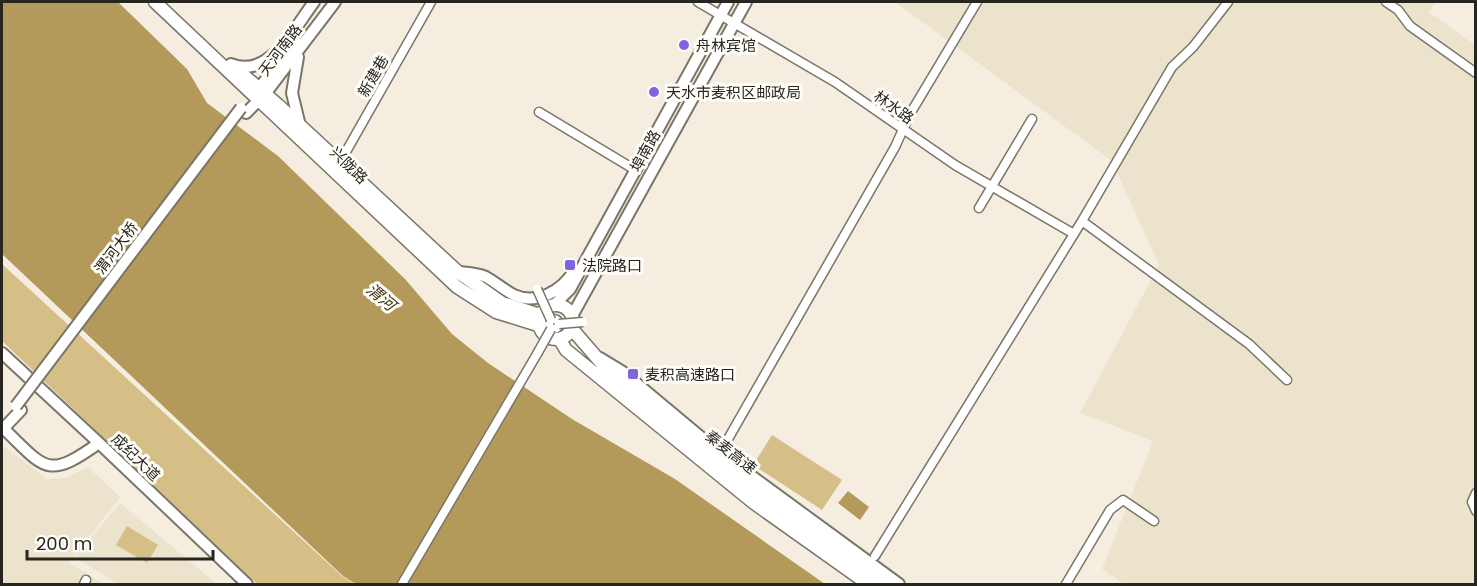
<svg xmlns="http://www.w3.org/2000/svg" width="1477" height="586" font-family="Poppins,'Noto Sans SC',sans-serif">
	<rect width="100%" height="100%" fill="#f5eee0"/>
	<path fill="#ece3cd" d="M895,2H1436L1429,12L1475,45V584H1124L1102,569L1153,441L1080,413L1159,265L1112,161Z
		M5,447L47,479L66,478L88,467L120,497L69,563L104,584H2V452Z
		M120,503L217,584H117L75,557Z"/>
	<path fill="#d6bf87" d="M2,264L342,576L355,584H257L2,341Z
		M772,435L842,480L822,510L753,465Z
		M127,526L158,545L147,563L116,545Z"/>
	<path fill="#b49a5a" d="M2,2H118L187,69L207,103L278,156L405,279L452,334L488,363L572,419L675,479L825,584H356L343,576L2,254Z
		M848,491L869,507L860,520L838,503Z"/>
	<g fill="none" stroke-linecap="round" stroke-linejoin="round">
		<defs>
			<path id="minor" d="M698,2L835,82L955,165L1074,234
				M1386,2L1398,10L1410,26L1476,73
				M539,112L637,171
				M339,164L431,2
				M979,208L1032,119
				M1082,221L1249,344L1287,380
				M549 324a5 5 0 1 1 10 0a5 5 0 1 1-10 0Z
				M720,453L895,147L910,114L977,2
				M1476,493L1472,502L1476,511
				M875,556L1082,221L1172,67L1193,47L1228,2
				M84,584L86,580
				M402,584L537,354
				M1066,584L1110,510L1123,500L1154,521"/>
			<path id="major" d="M298,57L292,93L300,126
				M231,64C269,80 295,27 314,2
				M255,93L296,42
				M246,113L265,94L335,2
				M458,272C467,273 477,273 486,277C495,282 504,290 514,295C536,305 561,292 574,271
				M554,305L570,289L728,2
				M572,316L746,2
				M2,353L99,443L247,584
				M600,358L623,372L720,453L899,584
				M2,427C45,468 46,481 99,443
				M2,430L21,410"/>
			<path id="highway" d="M155,2L457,287L496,312L538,325
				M234,67L278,105L458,272L502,303L540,315
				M539 322a17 17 0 1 1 34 0a17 17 0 1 1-34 0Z
				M572,329L604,366L714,460L885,584
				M560,340L566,350L754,503L868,584"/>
		</defs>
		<use href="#minor" stroke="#7a7568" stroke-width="11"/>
		<use href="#major" stroke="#7a7568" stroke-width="14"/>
		<use href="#highway" stroke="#7a7568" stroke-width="15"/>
		<use href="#minor" stroke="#fff" stroke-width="8"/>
		<use href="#major" stroke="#fff" stroke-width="10"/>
		<use href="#highway" stroke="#fff" stroke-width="12"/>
		<defs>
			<path id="minor-bridge" d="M537,289L551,320
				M559,324L583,322
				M537,354L551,329"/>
			<path id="major-bridge" d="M16,406L241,108"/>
		</defs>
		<use href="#minor-bridge" stroke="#7a7568" stroke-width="11" stroke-linecap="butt"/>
		<use href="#major-bridge" stroke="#7a7568" stroke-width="14" stroke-linecap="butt"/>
		<use href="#minor-bridge" stroke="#fff" stroke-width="8"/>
		<use href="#major-bridge" stroke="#fff" stroke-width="10"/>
	</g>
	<g fill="#8065e0" stroke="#fefcf6" stroke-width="2">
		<circle cx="684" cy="45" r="6"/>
		<circle cx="654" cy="92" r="6"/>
		<rect x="564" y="259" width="12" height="12" rx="3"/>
		<rect x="627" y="368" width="12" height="12" rx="3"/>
	</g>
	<g text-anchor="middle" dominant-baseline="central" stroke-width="6" stroke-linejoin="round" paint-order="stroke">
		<g font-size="15" fill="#272520" stroke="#fefcf6" text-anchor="start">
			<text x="696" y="45">舟林宾馆</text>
			<text x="666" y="92">天水市麦积区邮政局</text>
			<text x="582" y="265">法院路口</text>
			<text x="645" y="374">麦积高速路口</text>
		</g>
		<g font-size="15" fill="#272520" stroke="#fefcf6">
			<text transform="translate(280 50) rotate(-53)">天河南路</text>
			<text transform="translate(373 76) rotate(-60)">新建巷</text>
			<text transform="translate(894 107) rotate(36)">林水路</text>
			<text transform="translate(645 151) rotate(-61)">埠南路</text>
			<text transform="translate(349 165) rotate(44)">兴陇路</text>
			<text transform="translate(116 248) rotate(-53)">渭河大桥</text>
			<text transform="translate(731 452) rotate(38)">秦麦高速</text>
			<text transform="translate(136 457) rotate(44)">成纪大道</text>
		</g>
		<g font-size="16" font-style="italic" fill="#3e3215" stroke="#fefcf6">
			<text transform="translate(381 297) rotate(40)">渭河</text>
		</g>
	</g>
	<rect width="1477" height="586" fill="none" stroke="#272520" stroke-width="6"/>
	<path d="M27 550v9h186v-9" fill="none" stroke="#272520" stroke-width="3"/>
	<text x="36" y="550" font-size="18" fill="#272520" stroke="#fefcf6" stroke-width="4.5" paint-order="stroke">200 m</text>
</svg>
